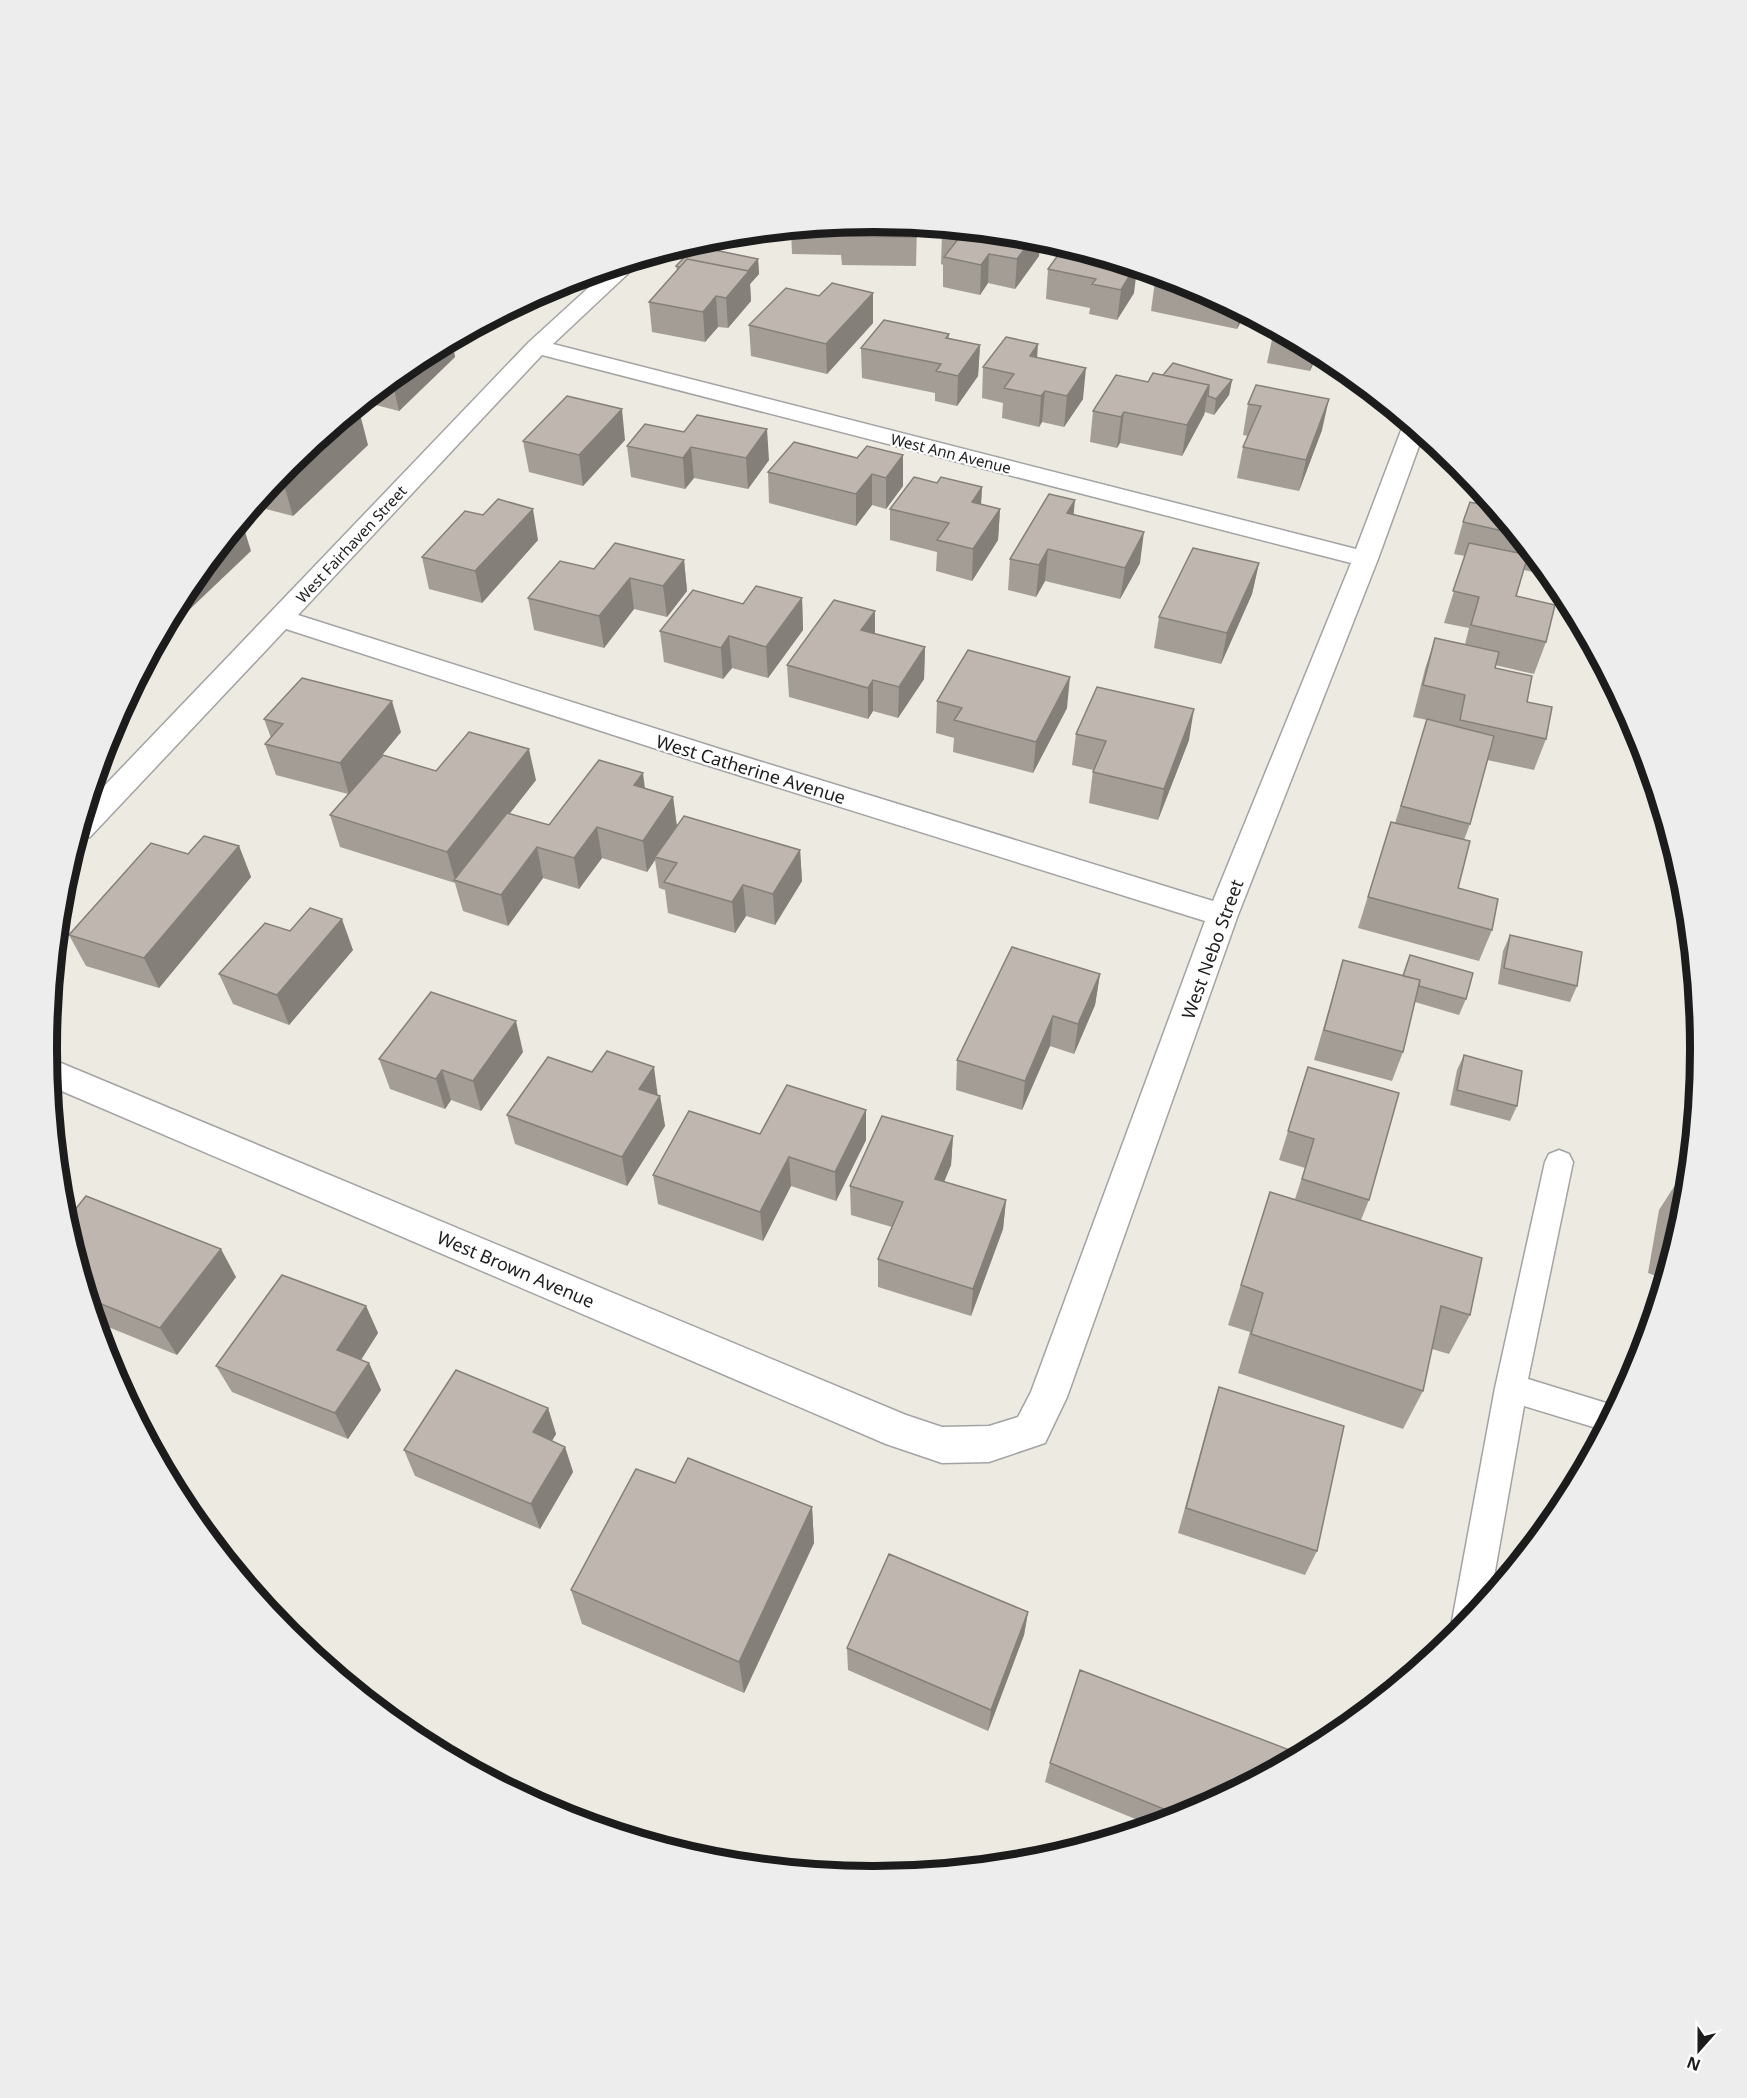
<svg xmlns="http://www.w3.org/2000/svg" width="1747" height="2098" font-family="'Noto Sans',sans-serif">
	<rect width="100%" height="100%" fill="#edeae2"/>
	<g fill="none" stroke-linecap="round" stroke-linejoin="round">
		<defs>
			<path id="lane" d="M1559,1150L1569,1154L1573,1162L1528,1379L1616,1406L1603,1430L1524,1406L1491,1594L1458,1634L1452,1621L1495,1388L1545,1162L1549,1154Z"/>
			<path id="street" d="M637,261L638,263L635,267L553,344L1356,549L1402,428L1408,423L1423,435L1378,559L1238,915L1067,1397L1045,1443L989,1462L942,1463L886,1444L50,1086L49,1058L906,1415L942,1427L989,1426L1018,1417L1031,1392L1205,921L703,764L286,629L90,837L77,839L88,803L529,342L609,269ZM542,355L1351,563L1213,901L723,750L298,615Z"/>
		</defs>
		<use href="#lane" stroke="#a3a3a3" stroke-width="3"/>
		<use href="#street" stroke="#a3a3a3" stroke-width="3"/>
		<use href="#lane" fill="#fff" fill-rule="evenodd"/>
		<use href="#street" fill="#fff" fill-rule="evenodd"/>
	</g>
	<path fill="#a39d96" d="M874,222L917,226L916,266L842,265L841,255L792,254L791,230Z
		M942,234L1035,238L1040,240L1039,256L1015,289L988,283L980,295L943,287V265L941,264Z
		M1064,247L1134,293L1117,320L1089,314L1090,308L1046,299L1048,269Z
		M758,259L759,274L750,284L751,301L728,328L718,327L705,342L652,332L649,302L677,271L676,266Z
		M1155,281L1190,285L1245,314L1237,329L1151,311Z
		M873,293V323L827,374L751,356L749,325L819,296Z
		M476,328L466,340L457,338Z
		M1274,330L1329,359L1317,357L1310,371L1267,363Z
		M949,334V338L980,345L978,376L957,406L935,401V393L862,378L861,348Z
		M452,341L455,357L399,411L364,402L414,361Z
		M1037,357L1083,399L1064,427L1042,422L1039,427L1002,418L1003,403L982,398L983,367Z
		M1163,375L1232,380L1229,395L1214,415L1205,412L1204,415L1182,456L1120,443L1117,448L1090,442L1093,411Z
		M1256,385L1322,430L1299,491L1237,478L1243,447L1248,436L1243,435L1248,404Z
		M645,424L769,460L748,489L694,478L685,489L631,477L627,446Z
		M625,440L583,486L529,472L523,441Z
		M368,445L293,516L254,506L289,464Z
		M903,455V486L886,509L872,505L856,526L769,503L768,472L857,458Z
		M937,483L982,487L981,505L1000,509L998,540L972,581L936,571L937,552L890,540V509Z
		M1486,498L1540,564L1537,573L1524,570L1516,596L1546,642L1534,674L1495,665V668L1527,702L1546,739L1534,770L1487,760L1470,824L1464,840L1458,888L1492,930L1479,961L1358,928L1391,822L1395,823L1427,720L1413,717L1425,669L1435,638L1465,644L1469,628L1444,623L1465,556L1454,554L1463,522L1484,505Z
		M1073,515L1140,563L1120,599L1045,581L1036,597L1008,590L1010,559Z
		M538,540L482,603L429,589L422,557Z
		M684,560L687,591L667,617L634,609L604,648L534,630L528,598L594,569Z
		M1259,563L1252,594L1221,664L1154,648L1159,617Z
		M802,598L803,630L768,678L732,668L723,679L664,662L660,631L743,604Z
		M875,634L925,647L924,679L898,718L873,711L868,719L789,697L787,665Z
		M937,701L1067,708L1033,773L953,752L954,738L936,733Z
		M264,719L401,732L365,776L436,771L536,780L509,814L549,825L645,788L673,797L677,826L800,850L802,881L775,925L746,916L735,933L668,913L665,890L659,888L655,860L647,872L602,858L579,889L543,878L508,926L463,911L455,883L340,847L330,815L348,794L276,775L265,744L271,738Z
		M1076,734L1189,740L1158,820L1089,803L1093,770L1072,765Z
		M239,846L251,877L159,988L86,966L69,935L188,854Z
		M1510,935L1577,986L1570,1002L1498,984L1503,951Z
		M353,950L289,1025L233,1004L219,974Z
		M1410,955L1466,999L1459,1015L1415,1002L1403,1052L1392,1081L1314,1060L1343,960L1403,976Z
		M1100,974L1095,1005L1074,1054L1050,1046L1022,1110L956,1090L957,1060Z
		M523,1052L481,1111L451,1100L445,1109L390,1089L379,1059Z
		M1464,1055L1517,1106L1510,1121L1450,1105L1457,1070Z
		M1308,1067L1369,1200L1361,1220L1470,1315L1449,1354L1432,1349L1423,1391L1403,1429L1238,1373L1250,1332L1228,1325L1270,1192L1295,1199L1305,1168L1279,1160Z
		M658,1096H660L665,1126L627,1186L515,1144L507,1115Z
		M866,1110V1140L836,1201L791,1186L763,1241L658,1204L653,1175L760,1134Z
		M953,1136L951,1165L944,1182L1006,1200L1003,1229L971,1316L878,1287V1259L892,1227L851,1215L850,1186Z
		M1677,1182L1685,1211L1664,1279L1648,1273L1659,1210Z
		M66,1221L236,1277L177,1355L96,1322Z
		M366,1306L378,1333L361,1360L369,1363L381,1390L348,1439L232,1392L216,1366Z
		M1219,1387L1317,1551L1305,1575L1178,1533L1211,1413Z
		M548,1408L556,1434L552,1441L565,1447L573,1472L540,1529L415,1476L404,1450Z
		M1580,1474L1561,1509L1555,1516L1557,1506Z
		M675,1483L812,1507L814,1543L744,1693L582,1624L571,1590Z
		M1028,1612L1024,1635L988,1731L848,1670L847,1648Z
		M1050,1763L1190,1813L1150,1825L1045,1782Z"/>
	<path fill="#857f7a" d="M1033,238L1040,240L1039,256L1015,289L1017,259Z
		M989,254L988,283L980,295L981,265Z
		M758,259L759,274L750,284L751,301L728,328L726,298L740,279Z
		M1134,268L1137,269L1134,293L1117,320L1121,290Z
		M873,293V323L827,374L826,344Z
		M716,296L718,327L705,342L703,312Z
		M1240,312L1245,314L1237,329Z
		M476,328L466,340L465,334Z
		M452,341L455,357L399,411L392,380L414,361Z
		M1038,344L1036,374L1030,356Z
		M980,345L978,376L957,406L958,376Z
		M1314,351L1317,353L1310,371Z
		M1086,368L1083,399L1064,427L1067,396Z
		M1232,380L1229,395L1214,415L1216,399Z
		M1209,385L1204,415L1182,456L1187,425Z
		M1045,391L1042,422L1039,427L1041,396Z
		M1329,399L1322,430L1299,491L1306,460Z
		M622,409L625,440L583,486L579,455Z
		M1124,412L1120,443L1117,448L1121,417Z
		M360,414L368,445L293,516L284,485Z
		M767,429L769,460L748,489L746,458Z
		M691,447L694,478L685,489L683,458Z
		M903,455V486L886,509V478Z
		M872,474V505L856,526V494Z
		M982,487L980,518L972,502Z
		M1075,500L1072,531L1067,513Z
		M533,509L538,540L482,603L475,571Z
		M1000,509L998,540L972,581L973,549Z
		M242,522L251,551L168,630L166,626L186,589Z
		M1144,532L1140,563L1120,599L1125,568Z
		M1048,549L1045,581L1036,597L1039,565Z
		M684,560L687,591L667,617L663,586Z
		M1259,563L1252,594L1221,664L1227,633Z
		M630,578L634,609L604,648L599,616Z
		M802,598L803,630L768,678L766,647Z
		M875,611V642L861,630Z
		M729,636L732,668L723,679L721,648Z
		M925,647L924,679L898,718L899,687Z
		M1070,677L1067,708L1033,773L1036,742Z
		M873,680V711L868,719V688Z
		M392,701L401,732L349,795L340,763Z
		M1194,709L1189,740L1158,820L1164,789Z
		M529,749L536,780L457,881L455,880L447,852Z
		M643,773L647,804L634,785Z
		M673,797L677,828L655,857V860L647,872L643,841Z
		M597,827L602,858L579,889L574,858Z
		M239,846L251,877L159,988L144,958Z
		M537,847L543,878L508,926L501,895Z
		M800,850L802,881L775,925L773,894Z
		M743,885L746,916L735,933L732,902Z
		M342,919L353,950L289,1025L277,995Z
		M1100,974L1095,1005L1074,1054L1078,1024Z
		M1053,1016L1050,1046L1022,1110L1025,1081Z
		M516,1021L523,1052L481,1111L473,1081Z
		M654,1067L658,1097L639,1089Z
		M442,1070L451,1100L445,1109L436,1079Z
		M660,1096L665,1126L627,1186L622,1157Z
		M866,1110V1140L836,1201L835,1172Z
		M953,1136L951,1165L933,1208L935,1179Z
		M789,1157L791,1186L763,1241L760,1212Z
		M1006,1200L1003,1229L971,1316L973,1289Z
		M221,1249L236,1277L177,1355L160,1328Z
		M366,1306L378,1333L350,1377L337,1350Z
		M369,1363L381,1390L348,1439L335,1413Z
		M548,1408L556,1434L541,1458L533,1432Z
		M565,1447L573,1472L540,1529L531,1504Z
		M812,1507L814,1543L744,1693L739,1662Z
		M1028,1612L1024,1635L988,1731L991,1710Z"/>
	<path fill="#beb6af" stroke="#857f7a" stroke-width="1.5" d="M874,222L917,226L916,237L841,236L842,225H840Z
		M946,229L1033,238L1017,259L989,254L981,265L944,257L959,238L942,234Z
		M695,246L758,259L748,271L687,259L680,267L676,266Z
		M1064,247L1134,268L1121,290L1092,284L1096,279L1048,269Z
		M687,259L749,271L726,298L716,296L703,312L649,302Z
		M1159,276L1190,285L1200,290L1155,281Z
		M832,283L873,293L826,344L749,325L786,288L819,296Z
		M884,320L949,334L946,338L980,345L958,376L936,371L941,364L861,348Z
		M1274,330L1283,335L1272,333Z
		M1006,337L1038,344L1030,356L1086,368L1067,396L1045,391L1041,396L1004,388L1014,374L983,367Z
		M1173,363L1232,380L1216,399L1208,396L1209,385L1163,375Z
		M1153,373L1209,385L1187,425L1124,412L1121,417L1093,411L1116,375L1148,382Z
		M1256,385L1329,399L1306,460L1243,447L1261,406L1248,404Z
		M567,396L622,409L579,455L523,441Z
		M352,412L360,414L284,485L274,482L289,464Z
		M697,415L767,429L746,458L691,447L683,458L627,446L645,424L684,432Z
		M794,442L857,458L867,446L903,455L886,478L872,474L856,494L768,472Z
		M914,477L937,483L941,477L982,487L972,502L1000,509L973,549L937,540L949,523L890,509Z
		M1049,494L1075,500L1067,513L1144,532L1125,568L1048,549L1039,565L1010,559Z
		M1486,498L1516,534L1463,522L1470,502L1484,505Z
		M498,499L533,509L475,571L422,557L465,511L483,515Z
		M615,543L684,560L663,586L630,578L599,616L528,598L560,561L594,569Z
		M1469,543L1528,555L1516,596L1555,605L1546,642L1471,625L1479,597L1453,591Z
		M1193,548L1259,563L1227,633L1159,617Z
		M756,586L802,598L766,647L729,636L721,648L660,631L693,590L743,604Z
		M834,600L875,611L861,630L925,647L899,687L873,680L868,688L787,665Z
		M1435,638L1499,652L1495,668L1532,676L1527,702L1552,707L1546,739L1460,720L1465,695L1423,685Z
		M968,650L1070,677L1036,742L954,720L962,708L937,701Z
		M302,678L392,701L340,763L265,744L283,724L264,719Z
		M1097,687L1194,709L1164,789L1093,772L1106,741L1076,734Z
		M1427,719L1494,736L1470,824L1401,806Z
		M469,732L529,749L447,852L330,815L383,755L436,771Z
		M599,760L643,773L634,785L673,797L643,841L597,827L574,858L537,847L501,895L454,880L507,813L549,825Z
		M684,816L800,850L773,894L743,885L732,902L664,882L677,863L655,857Z
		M1391,822L1470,841L1458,888L1498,899L1492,930L1368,897Z
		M204,836L239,846L144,958L69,935L151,843L188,854Z
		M310,908L342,919L277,995L219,974L265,923L290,931Z
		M1510,935L1582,952L1577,986L1504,968Z
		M1012,947L1100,974L1078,1024L1053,1016L1025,1081L957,1060Z
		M1410,955L1473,973L1466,999L1419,986L1420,980L1403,976Z
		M1343,960L1420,980L1403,1052L1324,1030Z
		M431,992L516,1021L473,1081L442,1070L436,1079L379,1059Z
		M607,1051L654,1067L639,1089L660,1096L622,1157L507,1115L548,1057L592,1072Z
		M1464,1055L1522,1071L1517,1106L1457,1090Z
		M1308,1067L1399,1093L1369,1200L1302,1179L1314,1139L1288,1131Z
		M787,1085L866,1110L835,1172L789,1157L760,1212L653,1175L689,1111L760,1134Z
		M882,1116L953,1136L935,1179L1006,1200L973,1289L878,1259L903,1202L850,1186Z
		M1677,1182L1687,1185L1685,1211L1673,1248L1666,1245Z
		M1270,1192L1482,1258L1470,1315L1441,1306L1423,1391L1251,1334L1263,1293L1241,1285Z
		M86,1196L221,1249L160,1328L89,1299L66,1221Z
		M282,1275L366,1306L337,1350L369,1363L335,1413L216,1366Z
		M456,1370L548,1408L533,1432L565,1447L531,1504L404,1450Z
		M1219,1387L1344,1426L1317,1551L1186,1508Z
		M688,1458L812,1507L739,1662L571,1590L636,1469L675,1483Z
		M889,1554L1028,1612L991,1710L847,1648Z
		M1080,1670L1300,1754L1190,1813L1181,1816L1050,1763Z"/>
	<g text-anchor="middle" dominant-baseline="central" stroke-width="4.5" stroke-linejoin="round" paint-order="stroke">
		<g font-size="15" fill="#1c1c1c" stroke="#fff">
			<text transform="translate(951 453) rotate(14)">West Ann Avenue</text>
			<text transform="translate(351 544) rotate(-47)">West Fairhaven Street</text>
		</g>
		<g font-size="18" fill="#1c1c1c" stroke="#fff">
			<text transform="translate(751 769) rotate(17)">West Catherine Avenue</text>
			<text transform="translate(1212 949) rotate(-70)">West Nebo Street</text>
			<text transform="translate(516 1269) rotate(23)">West Brown Avenue</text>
		</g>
	</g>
	<path d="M0 0H1747V2098H0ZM873 232H874A816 816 0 0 1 1690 1048V1050A816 816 0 0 1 874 1866H873A816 816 0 0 1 57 1050V1048A816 816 0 0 1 873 232Z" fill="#ededed" fill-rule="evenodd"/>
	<path fill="none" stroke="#1c1c1c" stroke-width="8" d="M873 232H874A816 816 0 0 1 1690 1048V1050A816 816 0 0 1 874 1866H873A816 816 0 0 1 57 1050V1048A816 816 0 0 1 873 232Z"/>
	<g transform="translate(1699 2050) rotate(201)" stroke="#ffffff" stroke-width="4.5" paint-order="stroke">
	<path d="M0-4.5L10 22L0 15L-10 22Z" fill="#1c1c1c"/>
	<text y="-9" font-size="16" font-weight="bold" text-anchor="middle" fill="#1c1c1c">N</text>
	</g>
</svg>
